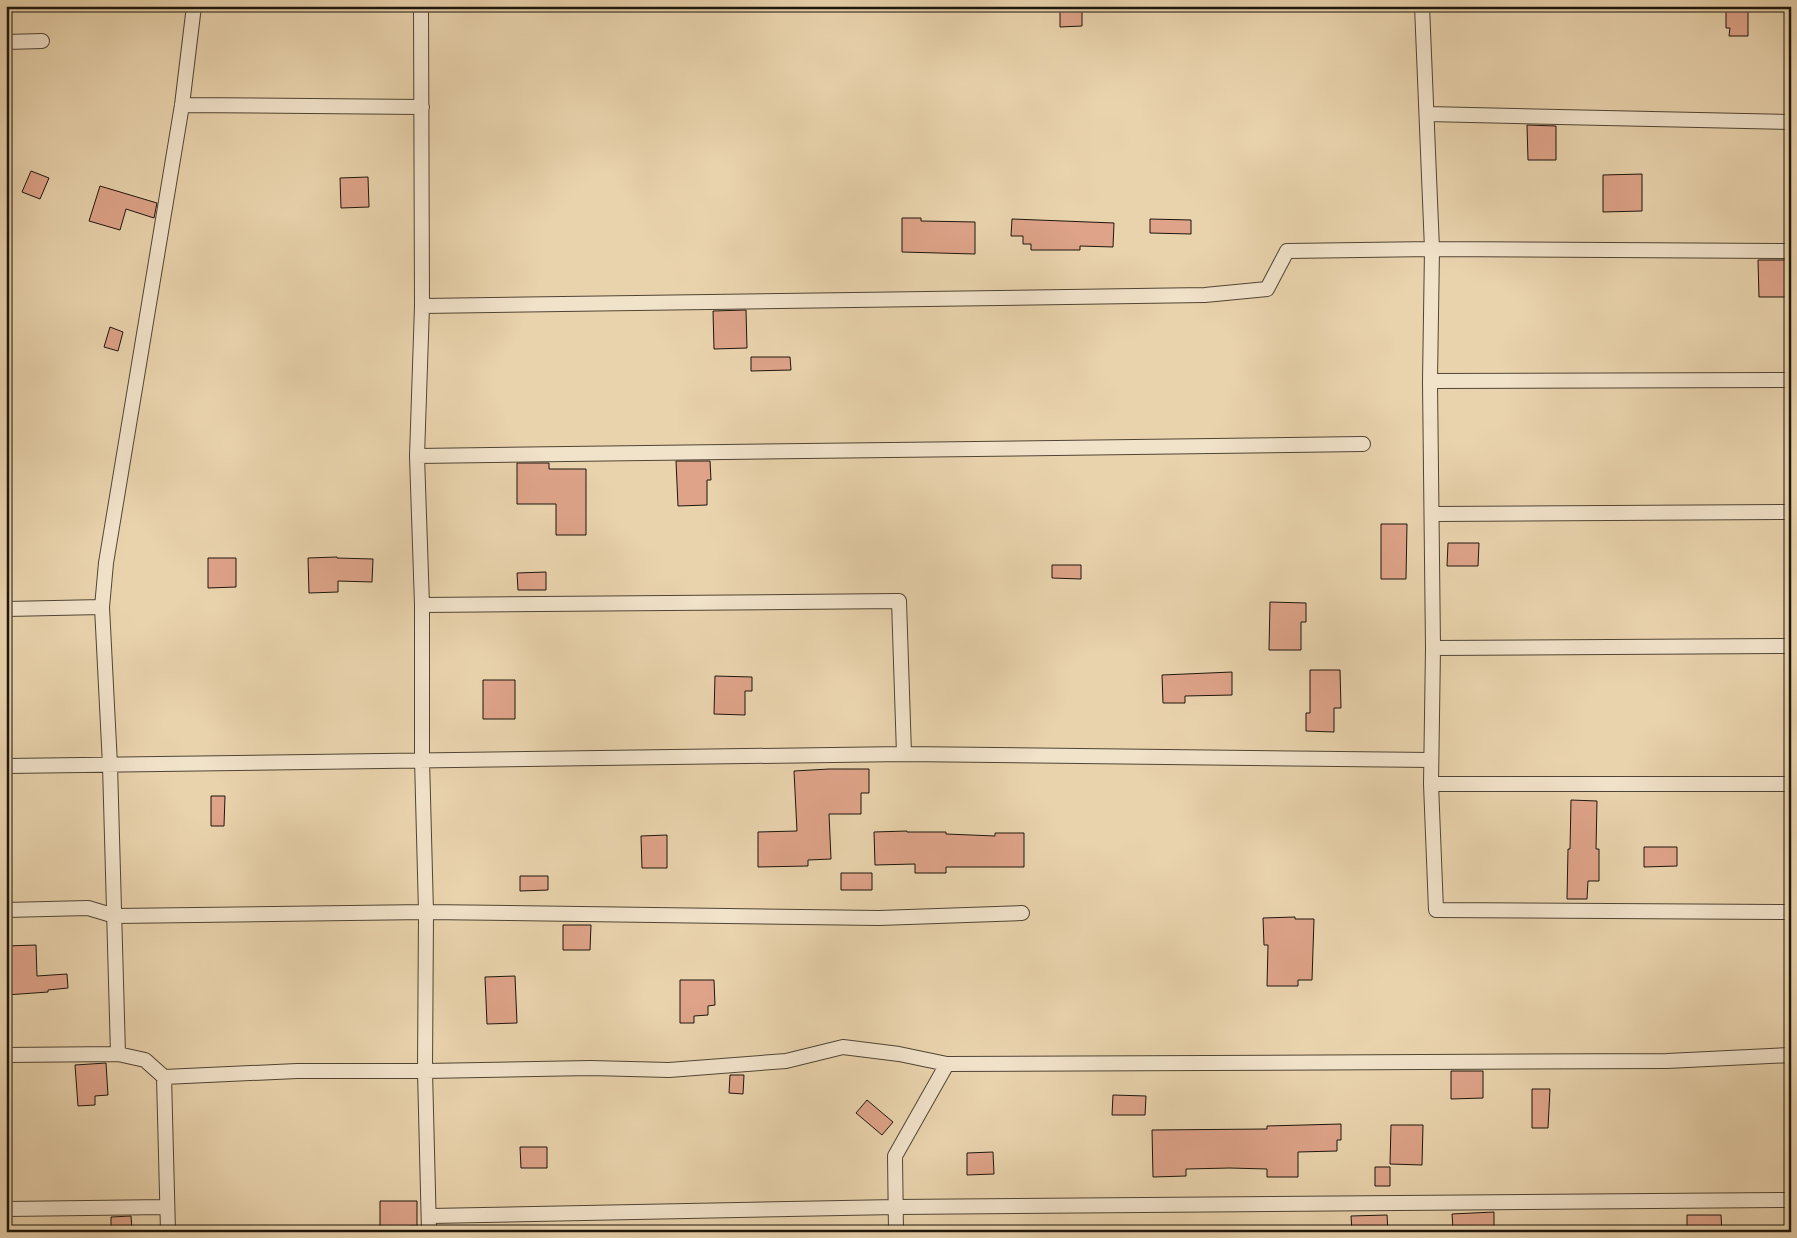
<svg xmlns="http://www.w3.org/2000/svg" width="1797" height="1238" viewBox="0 0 1797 1238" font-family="'Libre Caslon Text',serif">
<rect width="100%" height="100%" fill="#e9d3ad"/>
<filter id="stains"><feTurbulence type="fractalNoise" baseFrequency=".004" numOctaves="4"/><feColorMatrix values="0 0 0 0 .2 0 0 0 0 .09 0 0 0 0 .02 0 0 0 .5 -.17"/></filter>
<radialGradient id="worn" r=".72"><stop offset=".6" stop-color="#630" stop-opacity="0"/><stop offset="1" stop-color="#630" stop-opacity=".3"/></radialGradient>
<path fill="#dea389" stroke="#1d160c" d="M1060,6H1082V26L1060,27Z
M1726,6H1748V36H1729L1730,28H1726Z
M1527,125L1556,126V160H1528Z
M31,171L49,178L40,199L22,192Z
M1642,174V211L1603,212V175Z
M368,177L369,207L341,208L340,178Z
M100,186L157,203L154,218L126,209L120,230L89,221Z
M902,218H921V221L975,222V254L902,252Z
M1012,219L1114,223L1113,247L1080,246V250H1031V244H1023V236H1011Z
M1150,219L1191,220V234L1150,233Z
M1758,260H1786V297H1759Z
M746,310L747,348L714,349L713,311Z
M110,327L123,332L118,351L104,347Z
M751,357H790L791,370L751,371Z
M676,461H710L711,480H707V505L678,506Z
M517,463H549V469H586V535H556V504H517Z
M1381,524H1407L1406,579H1381Z
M1448,543H1479L1478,566H1447Z
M337,557V558L373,559L372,582L338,581V592L309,593L308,558Z
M208,558H236V587L208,588Z
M1052,565H1081V579L1052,578Z
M546,572V590H518L517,573Z
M1270,602L1306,603V622H1301V650H1269Z
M1310,670H1340L1341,708H1334V732L1306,731V713H1310Z
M1232,672V695L1185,696V703H1163L1162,675Z
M715,676L752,677V691H745V715L714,714Z
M483,680H515V719H483Z
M829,769H869V793H861V814H829L831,859L808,860V866L758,867V832L797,831L794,771Z
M211,796H225L224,826H211Z
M1571,800L1597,801L1596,849H1599V881H1588L1587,899H1567L1568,849H1570Z
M907,831V832H946V834L995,836V833H1024V867H946V873H915V864L875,865L874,832Z
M667,835V868H642L641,836Z
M1644,847H1677V866L1644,867Z
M841,873H872V890H841Z
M520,876H548V890L520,891Z
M1295,917V919H1314L1312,980H1298V986H1267L1268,945H1264L1263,918Z
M563,925H591L590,950H563Z
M36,945L37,976L67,974L68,988L48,990V992L6,995V946Z
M515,976L517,1023L487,1024L485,977Z
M680,980H714L715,1005L708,1006V1015L694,1016V1023H680Z
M106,1063L108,1095L95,1096V1105L78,1106L75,1065Z
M1451,1071H1483V1098L1451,1099Z
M730,1075H744L743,1094L729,1093Z
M1532,1089H1550L1548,1128H1532Z
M1113,1095L1146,1096L1145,1115H1112Z
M867,1100L893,1122L882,1135L856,1113Z
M1341,1124V1140H1337V1151L1298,1152V1177H1267V1169L1230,1168L1186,1169V1176L1153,1177L1152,1130L1267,1129V1126Z
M1391,1125H1423L1422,1165L1390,1164Z
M520,1147H547V1168H521Z
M993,1152L994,1174L967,1175V1153Z
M1375,1167H1390V1186H1375Z
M380,1201H417V1226H409V1232H380Z
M1494,1212V1227L1453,1229L1452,1214Z
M1387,1215L1388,1231L1352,1232L1351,1216Z
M1687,1215H1721L1722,1232H1687Z
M131,1216L132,1230L111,1232V1217Z"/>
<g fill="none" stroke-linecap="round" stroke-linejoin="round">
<defs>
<path id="minor" d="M421,6L422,306L417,456L422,605V759L426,912L425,1071L429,1232
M1422,6L1432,249L1430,381L1433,648L1431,784L1436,910L1791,912
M6,42L42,41
M182,105L422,107
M1427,114L1791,122
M422,306L1205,295L1267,289L1287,251L1432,249L1791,251
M1430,381L1791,380
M417,456L1363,444
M1432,514L1791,512
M422,605L899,601L904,754
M6,609L102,607
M1433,648L1791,646
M6,766L904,754L1431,760
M1431,784H1791
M6,910L88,908L115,916L426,912L879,918L1022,913
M6,1055L118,1054
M164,1077L297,1071H425L591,1068L669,1070L786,1061L843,1047L899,1054L947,1064L1667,1061L1791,1055
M6,1209L167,1207
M430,1216L896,1207L1791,1200
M168,1232L164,1077L145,1060L118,1054L110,765L102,607L106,563L182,105L194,6
M896,1232L895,1156L947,1064"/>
</defs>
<use href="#minor" stroke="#504534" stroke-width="16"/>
<use href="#minor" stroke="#f1e2ca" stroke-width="14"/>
</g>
<rect width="1797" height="1238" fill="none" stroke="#e9d3ad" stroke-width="25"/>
<rect x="8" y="8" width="1782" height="1223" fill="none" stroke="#1d160c" stroke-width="2.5"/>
<rect x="12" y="12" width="1772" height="1213" fill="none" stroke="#1d160c"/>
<rect width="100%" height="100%" filter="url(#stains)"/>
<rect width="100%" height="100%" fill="url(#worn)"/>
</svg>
